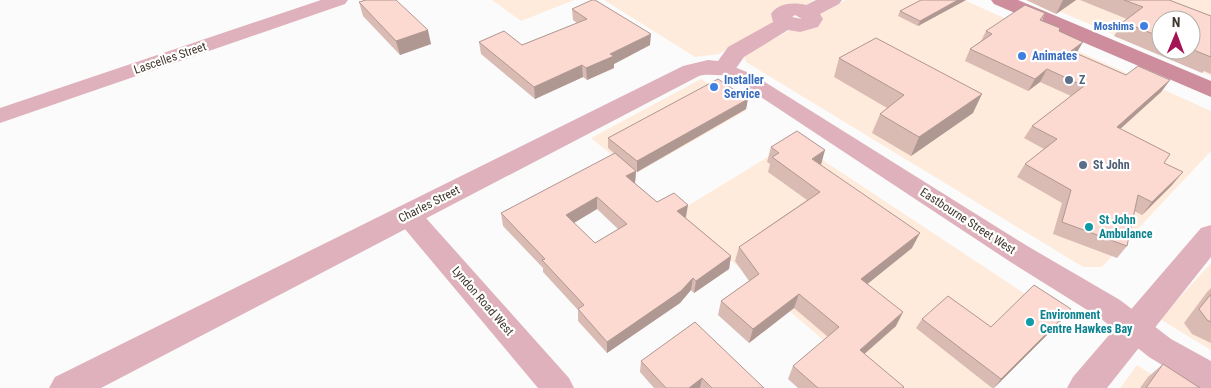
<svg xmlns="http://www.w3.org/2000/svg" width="1211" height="388" viewBox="0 0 1211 388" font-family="'Roboto Condensed',sans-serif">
<rect width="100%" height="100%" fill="#fbfbfb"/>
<path fill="#feebdb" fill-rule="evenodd" d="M492,0H574L521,21Z
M604,0H814L728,48L719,54L695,57Z
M846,0H964L1211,111V151L1102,267H1083L746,62L744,55Z
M1033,0H1211V76ZM1161,20H1191V50H1161Z
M701,79L747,110L635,174L591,138Z
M794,141L1063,319L990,388H879L676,213Z
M1211,263V350L1160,319Z
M1137,365L1173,388H1120Z"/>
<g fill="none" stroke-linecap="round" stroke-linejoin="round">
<path fill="#dfb1bc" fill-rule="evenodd" d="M321,0H348L345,4L0,123V108Z
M724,63L752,74L1029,247L1120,300L1171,339L1211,361V388H1200L1149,357L1100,318L1009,261L738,82L717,73L714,69L717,65Z
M408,205L417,208L569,378L574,388H538L399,222L395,215L399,208Z"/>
<path fill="#dfb1bc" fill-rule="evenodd" d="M816,0H842L839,4L820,14L823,19L818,27L800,32L788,30L744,57L732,74C721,77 710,73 699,76L101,388H49L55,377L683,66L708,60L718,61L728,47L773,22L771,14C778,3 794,2 806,5ZM795,15L802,19L792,17Z
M1211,225V257L1107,388H1067L1073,377L1201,228Z"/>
<path fill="#ce8d9d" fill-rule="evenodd" d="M991,0H1018L1211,81V97L994,4Z"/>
</g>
<path fill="#d9bbb4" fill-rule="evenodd" d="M966,0L918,26L898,16L900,11Z
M1026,0H1076L1056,14Z
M1080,0H1169L1211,16V74L1204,71L1202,73L1114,36L1123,22L1127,19ZM1161,20H1191V50H1161Z
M359,2L431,44L400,55L363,16Z
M572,9L650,45L614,64V68L587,80L583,77L535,99L481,54L479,42L522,45L577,23L573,20Z
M1045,13L1042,21L1059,31L1076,53L1126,75L1170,80L1161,92L1120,129L1164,163L1172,185L1142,215L1134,211L1127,246L1117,258L1053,234L1062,203L1017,177L1025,164L1044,149L1024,138L1032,126L1071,96L1040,82L1028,91L965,61L970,49L981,41L986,31Z
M839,58L973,113L911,156L872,133L880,114L887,108L834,77Z
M748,99L746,109L637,172L636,171L635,183L657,202L686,217H685L731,256L729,269L694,293L691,290L680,303L607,353L578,321V310L543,272V268L503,226L501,213L615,154L608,148V138ZM597,209L618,229L595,243L574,223Z
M771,147L820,165L912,248L867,284L896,326L864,354L903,388H798L788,379L793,366L828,337L794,308L749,343L718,315L721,301L749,281L735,261L739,247L807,200L768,172L770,164L767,162Z
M1211,288V343L1192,334L1184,323L1207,292Z
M1071,309L1063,319L994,388H992L916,328L922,319L991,327Z
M641,361L764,388H654L640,372Z
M1163,364L1200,388H1140L1148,377Z"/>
<path fill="#b09892" d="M958,0H966L918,26L920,21Z
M1063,0H1076L1056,14Z
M428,30L431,44L400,55L396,41Z
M651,34L650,45L614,64V68L587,80L586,68L610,54Z
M1083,42L1076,54L1071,51Z
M582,65L583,77L535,99L534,87Z
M1047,69L1040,82L1028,91L1035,79Z
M1170,80L1161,92L1108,140L1117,127Z
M982,94L973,113L911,156L919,137Z
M748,99L746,109L637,172V161Z
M825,150L821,165L812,159Z
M636,171L635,183L626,188V176Z
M1183,172L1172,185L1142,215L1152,202Z
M597,197V209L567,227L566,215Z
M688,205L686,217L676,223L677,211Z
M920,233L912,248L855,294L861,279Z
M731,256L729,269L694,293L696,281Z
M693,278L691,290L680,303L607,353V342Z
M799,294L794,308L749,343L753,329Z
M1071,309L1063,319L994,388L1001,379Z
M903,312L896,326L853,364L860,350Z
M702,378L700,388H689Z"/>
<path fill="#fcd9d1" stroke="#b09892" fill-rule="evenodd" d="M366,0H396L428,30L396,41L359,2Z
M592,0H595L651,34L610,54L614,56L586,68L582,65L534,87L479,42L504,31L522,45L587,19L572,9Z
M921,0H958L920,21L900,11Z
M1124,0H1169L1211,16V57L1191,49V20H1161V37L1123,22L1143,7Z
M1025,5L1045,13L1040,20L1060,28L1059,31L1083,42L1071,51L1126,75L1138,66L1170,80L1117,127L1170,154L1164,163L1183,172L1152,202L1138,195L1127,246L1062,222L1071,190L1025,164L1057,139L1032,126L1084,86L1047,69L1035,79L970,49L992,34L986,31Z
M876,38L982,94L919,137L880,114L904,95L839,58Z
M718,79L748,99L637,161L608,138Z
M797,131L825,150L812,159L920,233L861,279L903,312L860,350L904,387L903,388H818L793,366L839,327L799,294L753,329L721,301L759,274L739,247L820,192L772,157L779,153L771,147Z
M615,153L636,171L626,176L657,202L674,193L688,205L677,211L731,256L696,281L693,278L681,291L607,342L578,309L584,305L542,260L545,259L501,213ZM597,197L627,224L595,243L566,215Z
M1034,285L1071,309L1001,379L922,319L948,296L991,327Z
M1211,294V322L1207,320L1199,309Z
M695,322L764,388H712L702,378L689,388H666L641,361Z
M1163,364L1200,388H1146Z"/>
<g fill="#3f7fe0" stroke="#fff" stroke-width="2">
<circle cx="1144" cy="26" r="5"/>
<circle cx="1022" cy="56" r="5"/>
<circle cx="714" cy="87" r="5"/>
</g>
<g fill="#5c6f8a" stroke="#fff" stroke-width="2">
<circle cx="1069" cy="80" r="5"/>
<circle cx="1083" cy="165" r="5"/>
</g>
<g fill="#0f9aa8" stroke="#fff" stroke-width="2">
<circle cx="1089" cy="227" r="5"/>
<circle cx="1030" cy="322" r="5"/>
</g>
<g text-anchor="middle" stroke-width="4.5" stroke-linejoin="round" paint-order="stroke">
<g font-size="11" font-weight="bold" fill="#366cbe" stroke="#fff" text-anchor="end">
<text x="1134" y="30">Moshims</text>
</g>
<g font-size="12" font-weight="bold" fill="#366cbe" stroke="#fff" text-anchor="start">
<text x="1032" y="60">Animates</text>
<text x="724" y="84">Installer<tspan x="724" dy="14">Service</tspan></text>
</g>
<g font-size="12" fill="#41372e" stroke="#fff">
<text transform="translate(170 58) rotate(-19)" y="4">Lascelles Street</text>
<text transform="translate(429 204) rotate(-27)" y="4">Charles Street</text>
<text transform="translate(968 221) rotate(33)" y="4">Eastbourne Street West</text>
<text transform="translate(483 301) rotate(49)" y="4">Lyndon Road West</text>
</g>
<g font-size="12" font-weight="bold" fill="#4e5e75" stroke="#fff" text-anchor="start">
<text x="1079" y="84">Z</text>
<text x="1093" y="169">St John</text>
</g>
<g font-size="12" font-weight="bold" fill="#0d838f" stroke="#fff" text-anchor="start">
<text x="1099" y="224">St John<tspan x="1099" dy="14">Ambulance</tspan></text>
<text x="1040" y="319">Environment<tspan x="1040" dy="14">Centre Hawkes Bay</tspan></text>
</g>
</g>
<g transform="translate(1176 35) rotate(1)"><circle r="24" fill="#ffffff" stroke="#b3afab"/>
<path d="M0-4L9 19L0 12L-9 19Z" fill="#a41353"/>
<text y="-8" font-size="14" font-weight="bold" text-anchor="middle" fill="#41372e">N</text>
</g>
</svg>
